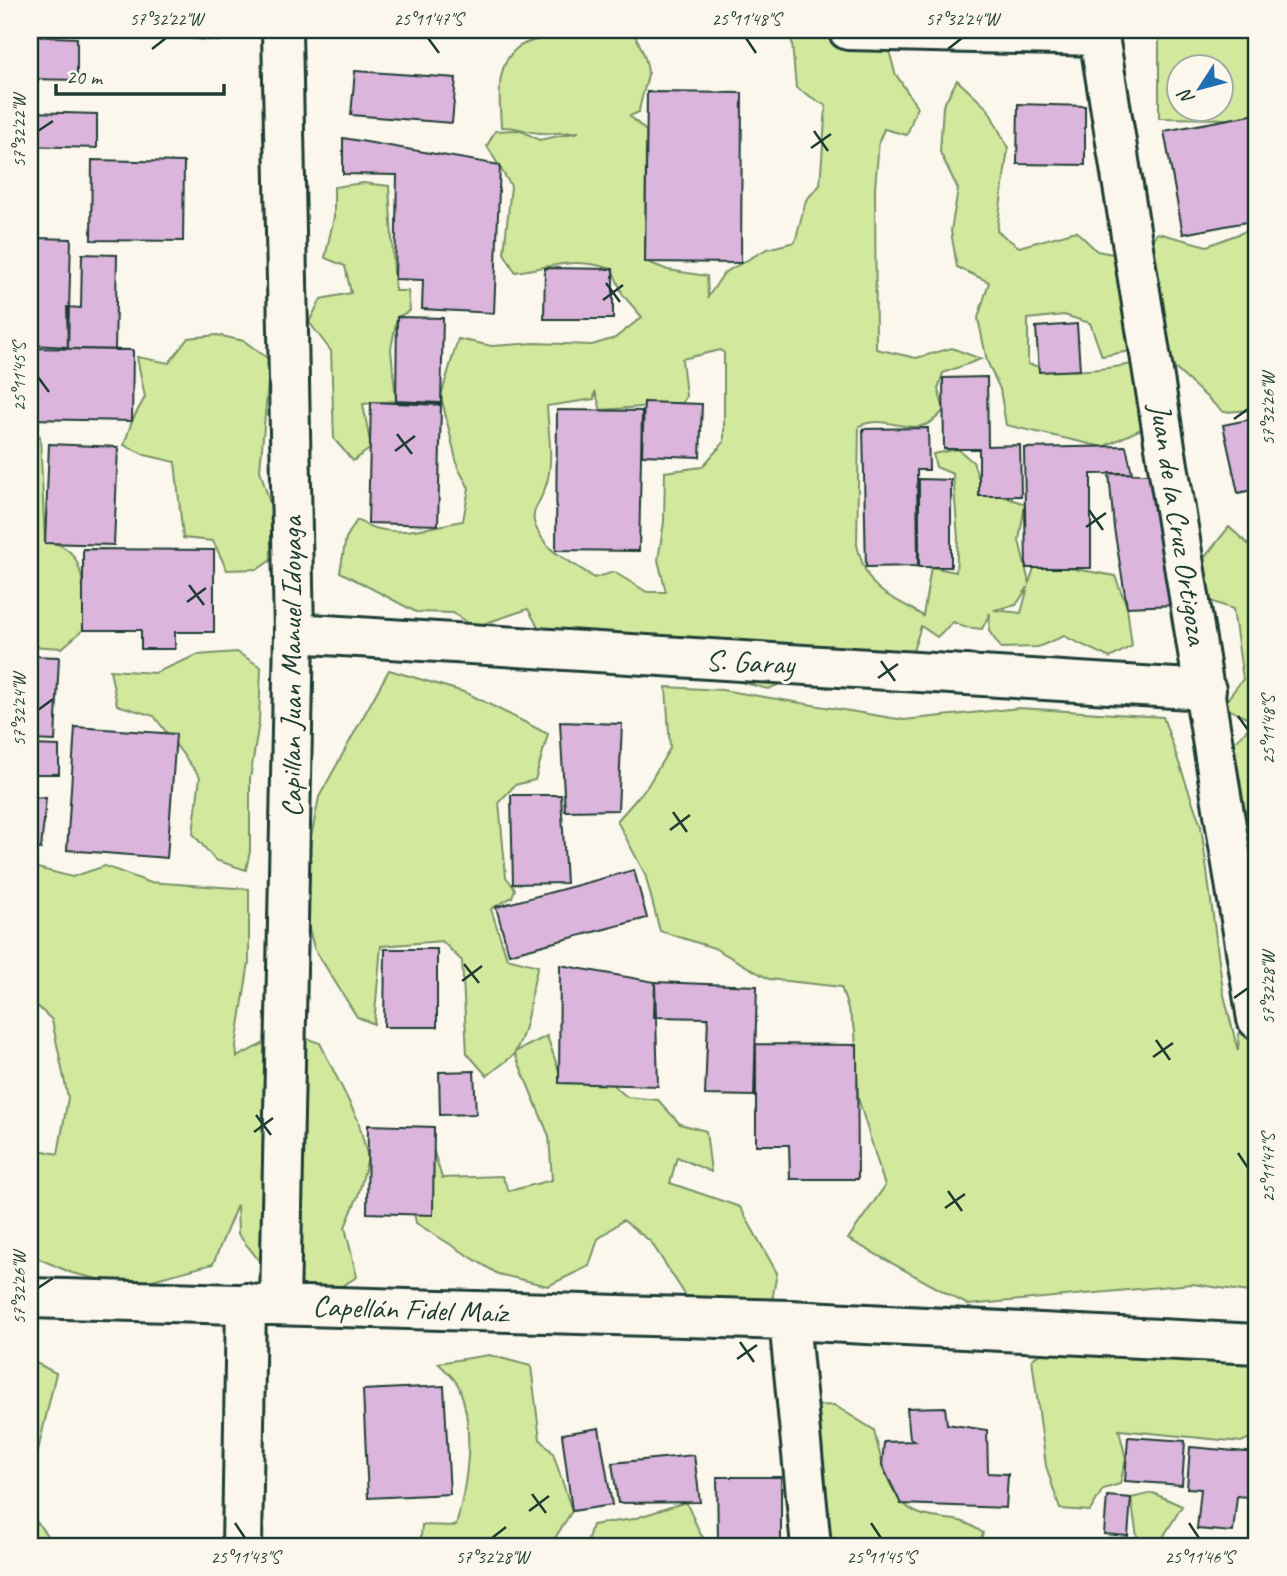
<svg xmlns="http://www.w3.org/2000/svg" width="1287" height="1576" viewBox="0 0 1287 1576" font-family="Caveat,sans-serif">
<rect width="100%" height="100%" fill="#fbf7ec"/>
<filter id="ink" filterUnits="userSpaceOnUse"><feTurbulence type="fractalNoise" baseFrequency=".0143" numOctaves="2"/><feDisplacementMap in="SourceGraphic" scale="14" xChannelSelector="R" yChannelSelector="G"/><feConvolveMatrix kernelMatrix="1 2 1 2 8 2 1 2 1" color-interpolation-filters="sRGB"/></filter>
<g filter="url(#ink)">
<path fill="#d1e89d" stroke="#789268" stroke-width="2" fill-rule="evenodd" d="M570,30H632C639,42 647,59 648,73C648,80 640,100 639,112L630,116L646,131L645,261L668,270L707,276L708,297L724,273L767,249L795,242L806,200L820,185L826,106L796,88L791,32L884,31L895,73L917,107L907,135L884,129L879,141L875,188L876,349L916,358L952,348L981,359L943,373L938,389L944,410C915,446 892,411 859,426L857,545C870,597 884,590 923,616L931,567L956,572L958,539L953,474L936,467L933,454L958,449L973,462L980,482L1002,496L1025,504L1019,540L1029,583L1034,568H1069L1115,576L1127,607L1132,646L1110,658L1064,636L1038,647L1001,648L989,631L990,613L982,629L964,627L953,622L937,637L921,626L911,657L843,673L828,688L795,678L768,689L677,666L643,677L632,661L543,636L528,609L474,627L453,613L416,612L340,572L346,538L357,520C388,541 429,527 463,521L469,488L458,468L441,396L458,339L492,346L535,343L592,345L615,338L642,317L623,295L612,269C573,256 553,267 515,272L504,253L511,186L487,146L495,131L520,130L539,140L579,132C566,132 553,134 540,133C524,132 519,126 501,127C500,101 494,66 517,48C530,38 555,37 570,30ZM720,350L724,353V442L702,467L665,472L664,522L658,560L666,592H647L614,572L594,578C582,568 557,556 549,547C519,511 541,511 548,478C553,456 548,428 547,406L594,399L595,391L601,410L682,404L686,396L682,359ZM1028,587L1021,613L994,610L1016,605Z
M1159,30H1257V114L1229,119L1159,118ZM1178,66H1220V108H1178Z
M957,80L988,109L1008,148L997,231L1019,247L1076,231L1097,251L1124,256L1148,336L1130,351L1102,356L1090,323L1064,315L1028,319V364C1065,374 1095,371 1132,364L1147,393L1141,429L1103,447L1006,425L1000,389L987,361L978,318L989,282L957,267L951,231L958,189L940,152L943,106Z
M363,183L389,186L395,291H408L410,311L397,317L391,349L396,401L363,404L371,448L353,461L334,439L331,351L309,322L321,299L351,293L345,266L325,258L334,217V187Z
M1257,227V410L1223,412L1169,363L1134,254L1158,233L1207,246Z
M217,335L244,341L270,360L260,470L284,551L258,569L227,570L213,541L183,538L175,462L145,455L124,445L132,421L145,397L137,357L169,363L188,338Z
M30,435L40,436L45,542C90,544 83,596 83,630L62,648L30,646Z
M1229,527L1257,552V723L1222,706L1243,679L1233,609L1202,598L1200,563Z
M237,652L261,667L259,722L250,779V851L246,870L215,860L193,834L200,777L154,716L117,705L110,670L155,673L197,655Z
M389,670L467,693L548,734L535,780L515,785L499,802L506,877L515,889L512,897L491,909L507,958L538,966C529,995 530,1025 515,1052L547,1036L559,1071L598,1072L627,1097L658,1100L680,1124L706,1131L711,1172L677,1157L670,1183L740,1207L777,1273L771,1306L690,1302L651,1242L623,1220L598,1239L589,1266L548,1286L498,1274L416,1223L410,1192L434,1152L442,1178L502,1176L509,1191L552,1180L549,1136L515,1054L487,1076L467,1053L462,961L442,941L381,946L374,1024L357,1017L314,948L300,894L319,797Z
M666,687L722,690L904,720L1019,708L1163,717L1201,826L1223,991L1238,1051L1245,940L1217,758L1253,724L1257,726V1103L1249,1097L1257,1131V1293L1192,1284L968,1305L848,1239L885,1186L858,1098L855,1030L841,987L769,979L714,948L660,931L645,874L617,821L647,787L670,748Z
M30,866L72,877L105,866L148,882L249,889V962L236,1046L237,1057L286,1032L320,1043L358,1120L368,1158L358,1196L345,1227L357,1277L321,1298L269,1273L238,1234L237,1205L213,1264L129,1286L72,1273L30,1255V1148L58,1154L68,1098L52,1020L30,999Z
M1065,1339L1255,1354L1257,1435L1241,1442L1119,1430L1126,1459L1120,1484L1103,1489L1090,1511L1060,1509L1046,1466L1032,1359Z
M489,1355L531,1366L540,1439L553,1453L572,1511L550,1546H420L422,1525L456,1526C467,1484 476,1430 459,1387C456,1379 445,1370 438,1363Z
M30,1360L56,1373L30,1485Z
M834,1405L874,1430C881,1460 889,1505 923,1515C952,1523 954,1513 983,1533L979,1546H833L804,1474L809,1406Z
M1153,1493L1182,1506L1162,1539L1171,1546H1135L1138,1543L1131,1498Z
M686,1502L701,1535L711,1546H586L592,1525L633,1519Z
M30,1513L55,1546H30Z"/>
<path fill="#dcb5dd" stroke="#1f3d34" stroke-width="2" d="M102,30H220L219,41Z
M30,36L77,38V80L30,79Z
M355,71L456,78L452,123L351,115Z
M647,92L742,93L741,263L645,262Z
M1018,104L1085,106V165L1017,164Z
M30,112L97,114V148L30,146Z
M1257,114V220L1183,234L1164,131Z
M343,138L500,165L494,313L422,309L423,280L395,279L397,175L343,174Z
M92,160L184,162L183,241L91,240Z
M37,238L71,239L68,347L33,345Z
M30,247L32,248L34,292H30Z
M82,254L117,255L115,350L68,349L67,307L81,308Z
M545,268L613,269V319H544Z
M30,297H32L31,344L30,343Z
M397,317L443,318L441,403L396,401Z
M1077,324L1080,370L1039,372L1036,327Z
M30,348L133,350L132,421L30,419Z
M987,377L988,446L1020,445L1021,496H979V449H944L943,378Z
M371,402L441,405L438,525L368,523Z
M644,402L702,404L700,457L642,455Z
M557,410L642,411L639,551L556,550Z
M1257,418V489L1238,493L1223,425Z
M928,428L929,470H917L918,566L866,567L863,429Z
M49,444L118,447L114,545L45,543Z
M1126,446L1132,473L1091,474V568H1026L1024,448Z
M1109,473L1154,474L1175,605L1127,607L1114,528Z
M919,479L951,480V567H919Z
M83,549L214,550V632H175V649H141V630H83Z
M30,656L59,657L55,741L30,740Z
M560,722L622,724L618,810L565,811Z
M75,727L176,734L167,858L67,850Z
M30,745L59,746V774H30Z
M511,795H561L566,883L513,884Z
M30,797L46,798L41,849L30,848Z
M634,870L647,918L509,954L496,907Z
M385,949H437V1027H384Z
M560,965L655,982L658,1086L559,1083Z
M655,982L757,986L754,1096L705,1095L708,1018L654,1017Z
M756,1044L857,1045L858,1179H790L789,1145H756Z
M474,1071L476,1114L440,1115L439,1072Z
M368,1125L434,1127L433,1215L367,1213Z
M444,1386L450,1494L368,1498L363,1390Z
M945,1407L947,1424L987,1430L988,1473L1008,1474L1006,1508L901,1504L882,1465L884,1442L915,1441L910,1438L907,1408Z
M599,1428L612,1505L572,1511L562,1434Z
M1128,1437L1185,1441L1182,1485L1125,1481Z
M1190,1447L1257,1453V1498L1237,1496L1233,1532L1197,1529L1201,1489L1187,1488Z
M694,1455L700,1502L618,1503L612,1463Z
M717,1477H781V1541H718Z
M1107,1496L1131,1498L1128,1536L1104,1534Z"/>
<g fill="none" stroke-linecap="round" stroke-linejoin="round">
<defs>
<path id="street" d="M848,30L1099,36
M1098,30L1257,1019
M294,633L1206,690
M30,1298L789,1320L1257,1344
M280,1305L294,633L282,30
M789,1320L811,1546
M242,1546L246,1303"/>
</defs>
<use href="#street" stroke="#1f3d34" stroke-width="44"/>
<use href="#street" stroke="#fbf7ec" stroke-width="38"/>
</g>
</g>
<path fill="none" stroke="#1f3d34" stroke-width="2.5" d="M428,38L439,53M746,38L756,53M152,49L166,38M948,49L962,38M38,131L53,121M814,131L828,151M811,148L831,134M606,283L620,302M603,300L623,285M38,377L49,392M1234,419L1248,409M397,434L412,454M395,451L415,436M1089,510L1103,530M1086,527L1106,513M189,585L204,605M187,602L206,588M881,661L895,681M878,678L898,664M38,710L53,699M1238,716L1248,730M673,812L687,832M670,830L690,815M464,964L479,983M462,981L482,966M1234,998L1248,988M1156,1040L1170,1060M1153,1057L1173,1043M256,1115L271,1135M254,1132L273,1118M1238,1153L1248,1168M948,1191L962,1211M945,1208L965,1194M38,1288L53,1278M740,1342L754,1362M737,1359L757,1345M532,1494L546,1513M529,1511L549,1496M235,1523L245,1538M871,1523L881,1538M1189,1523L1199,1538M492,1538L506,1527"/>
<g text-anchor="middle" stroke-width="6" stroke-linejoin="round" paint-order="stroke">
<g font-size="30" fill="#1f3d34" stroke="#fbf7ec">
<text transform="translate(1179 524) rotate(81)" y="10">Juan de la Cruz Ortigoza</text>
<text transform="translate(750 662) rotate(3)" y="10">S. Garay</text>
<text transform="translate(291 667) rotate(-90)" y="10">Capillan Juan Manuel Idoyaga</text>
<text transform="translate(410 1309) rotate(2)" y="10">Capellán Fidel Maíz</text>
</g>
</g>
<rect width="1287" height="1576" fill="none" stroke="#fbf7ec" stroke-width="77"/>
<g transform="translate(1200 88) rotate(234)"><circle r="33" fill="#fbf7ec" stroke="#a3ada2" stroke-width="2"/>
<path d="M0-5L12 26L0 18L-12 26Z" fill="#1f6fb2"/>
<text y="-10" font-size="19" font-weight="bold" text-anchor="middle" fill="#1f3d34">N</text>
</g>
<path d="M56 84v10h168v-10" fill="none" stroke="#1f3d34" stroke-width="3.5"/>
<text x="66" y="84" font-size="21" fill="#1f3d34" stroke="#fbf7ec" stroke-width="5" paint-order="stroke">20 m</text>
<rect x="38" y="38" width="1210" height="1500" fill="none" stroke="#1f3d34" stroke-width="2.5"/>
<g font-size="18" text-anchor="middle" fill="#1f3d34">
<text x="166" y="25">57°32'22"W</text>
<text x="428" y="25">25°11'47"S</text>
<text x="746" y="25">25°11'48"S</text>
<text x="962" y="25">57°32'24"W</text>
<text transform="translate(19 131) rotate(-90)" y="6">57°32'22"W</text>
<text transform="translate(19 377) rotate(-90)" y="6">25°11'45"S</text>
<text transform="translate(1268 409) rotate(-90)" y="6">57°32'26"W</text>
<text transform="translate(19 710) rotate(-90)" y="6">57°32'24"W</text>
<text transform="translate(1268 730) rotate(-90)" y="6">25°11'48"S</text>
<text transform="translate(1268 988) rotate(-90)" y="6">57°32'28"W</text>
<text transform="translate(1268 1168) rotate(-90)" y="6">25°11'47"S</text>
<text transform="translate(19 1288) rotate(-90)" y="6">57°32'26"W</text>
<text x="245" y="1563">25°11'43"S</text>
<text x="492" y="1563">57°32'28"W</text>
<text x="881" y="1563">25°11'45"S</text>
<text x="1199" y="1563">25°11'46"S</text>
</g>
</svg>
